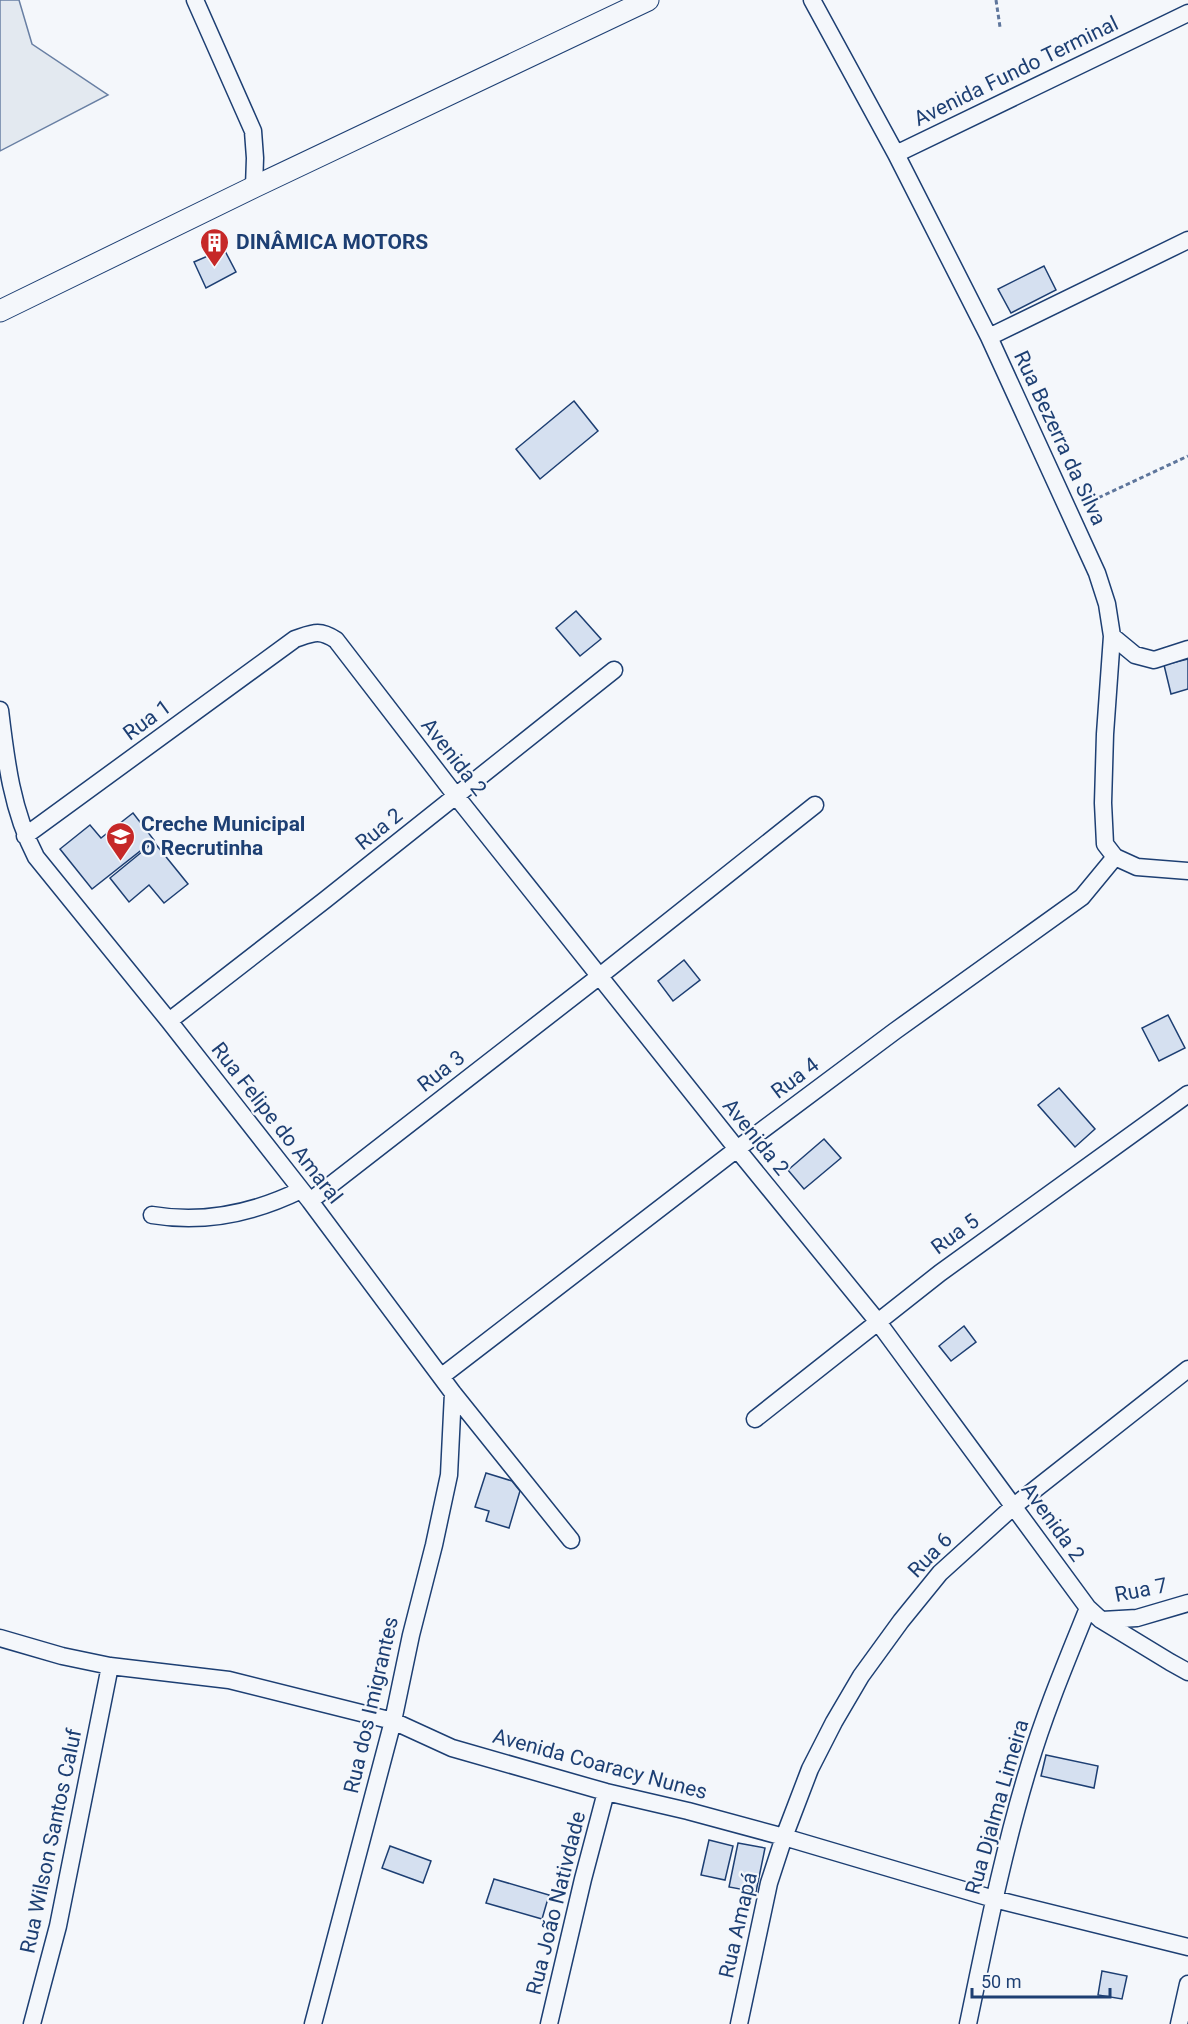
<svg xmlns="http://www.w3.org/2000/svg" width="1188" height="2024" viewBox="0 0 1188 2024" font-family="Roboto,sans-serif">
<rect width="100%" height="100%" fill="#f4f7fb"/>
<path fill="#e3e9f0" stroke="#687fa3" stroke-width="1.5" d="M0,0H19L32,44L108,95L0,151Z"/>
<path fill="#d5e0f0" stroke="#1d3f73" stroke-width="1.5" d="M224,249L236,272L206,288L194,262Z
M1044,266L1056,290L1011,313L998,289Z
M574,401L598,431L540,479L516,449Z
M576,611L601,639L580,656L556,628Z
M1188,659V689L1171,694L1164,665Z
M133,813L154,840L92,889L60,849L90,825L101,838Z
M154,842L188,884L164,903L149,885L129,902L110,878Z
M684,960L700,980L673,1001L658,981Z
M1168,1015L1185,1048L1159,1061L1142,1028Z
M1059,1088L1095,1129L1075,1147L1038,1105Z
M824,1139L841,1158L804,1189L788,1170Z
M964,1326L976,1342L951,1361L939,1346Z
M486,1473L512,1481L520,1491L509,1528L486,1521L489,1511L475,1507Z
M1046,1755L1098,1766L1094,1788L1041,1776Z
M709,1840L733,1846L725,1880L701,1875Z
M738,1843L765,1848L756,1892L729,1887Z
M390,1846L431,1861L423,1883L382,1868Z
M494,1879L549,1895L542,1919L486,1903Z
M1102,1971L1127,1976L1122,1999L1098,1995Z"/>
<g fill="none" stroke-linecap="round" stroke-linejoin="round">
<defs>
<path id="minor" d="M195,0L253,131L255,158L254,187
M812,0L896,154L989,337L1097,573L1107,604L1112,636L1105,734L1103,803L1105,844L1115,857L1137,867L1188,871
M896,154L1188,13
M989,337L1188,240
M1112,636L1135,655L1154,660L1188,649
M0,710C6,761 12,811 36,857L169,1021L310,1201L453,1393L571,1540
M25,836L295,639C313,633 319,629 336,640L456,796L737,1149L878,1322L1088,1608L1101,1620L1170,1662L1188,1672
M169,1021L325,900L614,670
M310,1201L601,975L815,805
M152,1215C205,1224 254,1213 301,1190
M442,1376L737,1149L895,1031L1082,897L1115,857
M755,1419L940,1273L1188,1094
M1102,1620L1137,1618L1188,1603
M0,1638L62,1656L110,1666L229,1680L393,1721L452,1748L606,1792L688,1811L784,1837L994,1899L1188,1947
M32,2024L58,1926L110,1666
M313,2024L393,1721L411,1635L434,1545L449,1475L453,1393
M549,2024L583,1879L606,1792
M739,2024L769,1883L784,1837L810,1769L834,1722L861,1676L901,1621L940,1573L1014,1506L1188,1369
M968,2024C986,1938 1003,1851 1029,1766C1045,1712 1067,1660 1088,1608
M1179,2024L1188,1984"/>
<path id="tertiary" d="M0,311L254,187L648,0"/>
</defs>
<use href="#minor" stroke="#1d3f73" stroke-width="19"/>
<use href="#tertiary" stroke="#1d3f73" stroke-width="23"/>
<path stroke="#5e769c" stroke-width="3" stroke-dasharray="4.5 3" stroke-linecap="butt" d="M996,0L1000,27
M1085,504L1188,456"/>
<use href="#minor" stroke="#f4f7fb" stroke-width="16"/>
<use href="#tertiary" stroke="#f4f7fb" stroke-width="21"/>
</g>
<defs>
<symbol id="building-pin" viewBox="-11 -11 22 30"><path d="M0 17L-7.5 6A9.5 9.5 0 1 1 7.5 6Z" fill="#c62828" stroke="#f4f7fb"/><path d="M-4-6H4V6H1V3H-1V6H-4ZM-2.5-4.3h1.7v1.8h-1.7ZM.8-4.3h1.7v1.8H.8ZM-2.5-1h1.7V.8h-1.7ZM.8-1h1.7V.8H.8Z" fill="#fff"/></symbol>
<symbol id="school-pin" viewBox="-11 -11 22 30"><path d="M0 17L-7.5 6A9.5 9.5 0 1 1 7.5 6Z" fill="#c62828" stroke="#f4f7fb"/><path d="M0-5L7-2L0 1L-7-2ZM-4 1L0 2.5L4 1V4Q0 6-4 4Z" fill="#fff"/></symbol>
</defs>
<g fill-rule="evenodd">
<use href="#building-pin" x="198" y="226" width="33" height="45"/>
<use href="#school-pin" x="104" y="820" width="33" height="45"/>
</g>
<g text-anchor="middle" stroke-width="4.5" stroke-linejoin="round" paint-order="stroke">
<g font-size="21" fill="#1d3f73" stroke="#f4f7fb">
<text transform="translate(1016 71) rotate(-26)" y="7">Avenida Fundo Terminal</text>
<text transform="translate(1060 438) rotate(65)" y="7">Rua Bezerra da Silva</text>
<text transform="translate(147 720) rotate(-36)" y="7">Rua 1</text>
<text transform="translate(454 757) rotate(52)" y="7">Avenida 2</text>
<text transform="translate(379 829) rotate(-39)" y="7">Rua 2</text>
<text transform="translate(441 1071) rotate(-38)" y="7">Rua 3</text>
<text transform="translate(795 1078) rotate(-37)" y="7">Rua 4</text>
<text transform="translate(277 1123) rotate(52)" y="7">Rua Felipe do Amaral</text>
<text transform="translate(756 1137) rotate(51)" y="7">Avenida 2</text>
<text transform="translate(955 1234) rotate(-36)" y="7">Rua 5</text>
<text transform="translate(1053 1522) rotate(54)" y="7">Avenida 2</text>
<text transform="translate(930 1555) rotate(-46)" y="7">Rua 6</text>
<text transform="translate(1141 1590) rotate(-11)" y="7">Rua 7</text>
<text transform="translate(371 1705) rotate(-77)" y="7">Rua dos Imigrantes</text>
<text transform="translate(600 1764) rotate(15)" y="7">Avenida Coaracy Nunes</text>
<text transform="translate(997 1807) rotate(-74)" y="7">Rua Djalma Limeira</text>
<text transform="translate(51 1841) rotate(-78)" y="7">Rua Wilson Santos Caluf</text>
<text transform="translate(556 1903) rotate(-76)" y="7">Rua João Nativdade</text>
<text transform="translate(738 1925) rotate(-77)" y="7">Rua Amapá</text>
</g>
<g font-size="21" font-weight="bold" fill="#1d3f73" stroke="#f4f7fb" text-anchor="start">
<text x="236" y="249">DINÂMICA MOTORS</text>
<text x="141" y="831">Creche Municipal<tspan x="141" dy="24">O Recrutinha</tspan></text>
</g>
</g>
<path d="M972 1988v9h138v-9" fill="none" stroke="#1d3f73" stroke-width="3"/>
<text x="981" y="1988" font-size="18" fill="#1d3f73" stroke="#f4f7fb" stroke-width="4.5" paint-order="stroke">50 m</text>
</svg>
